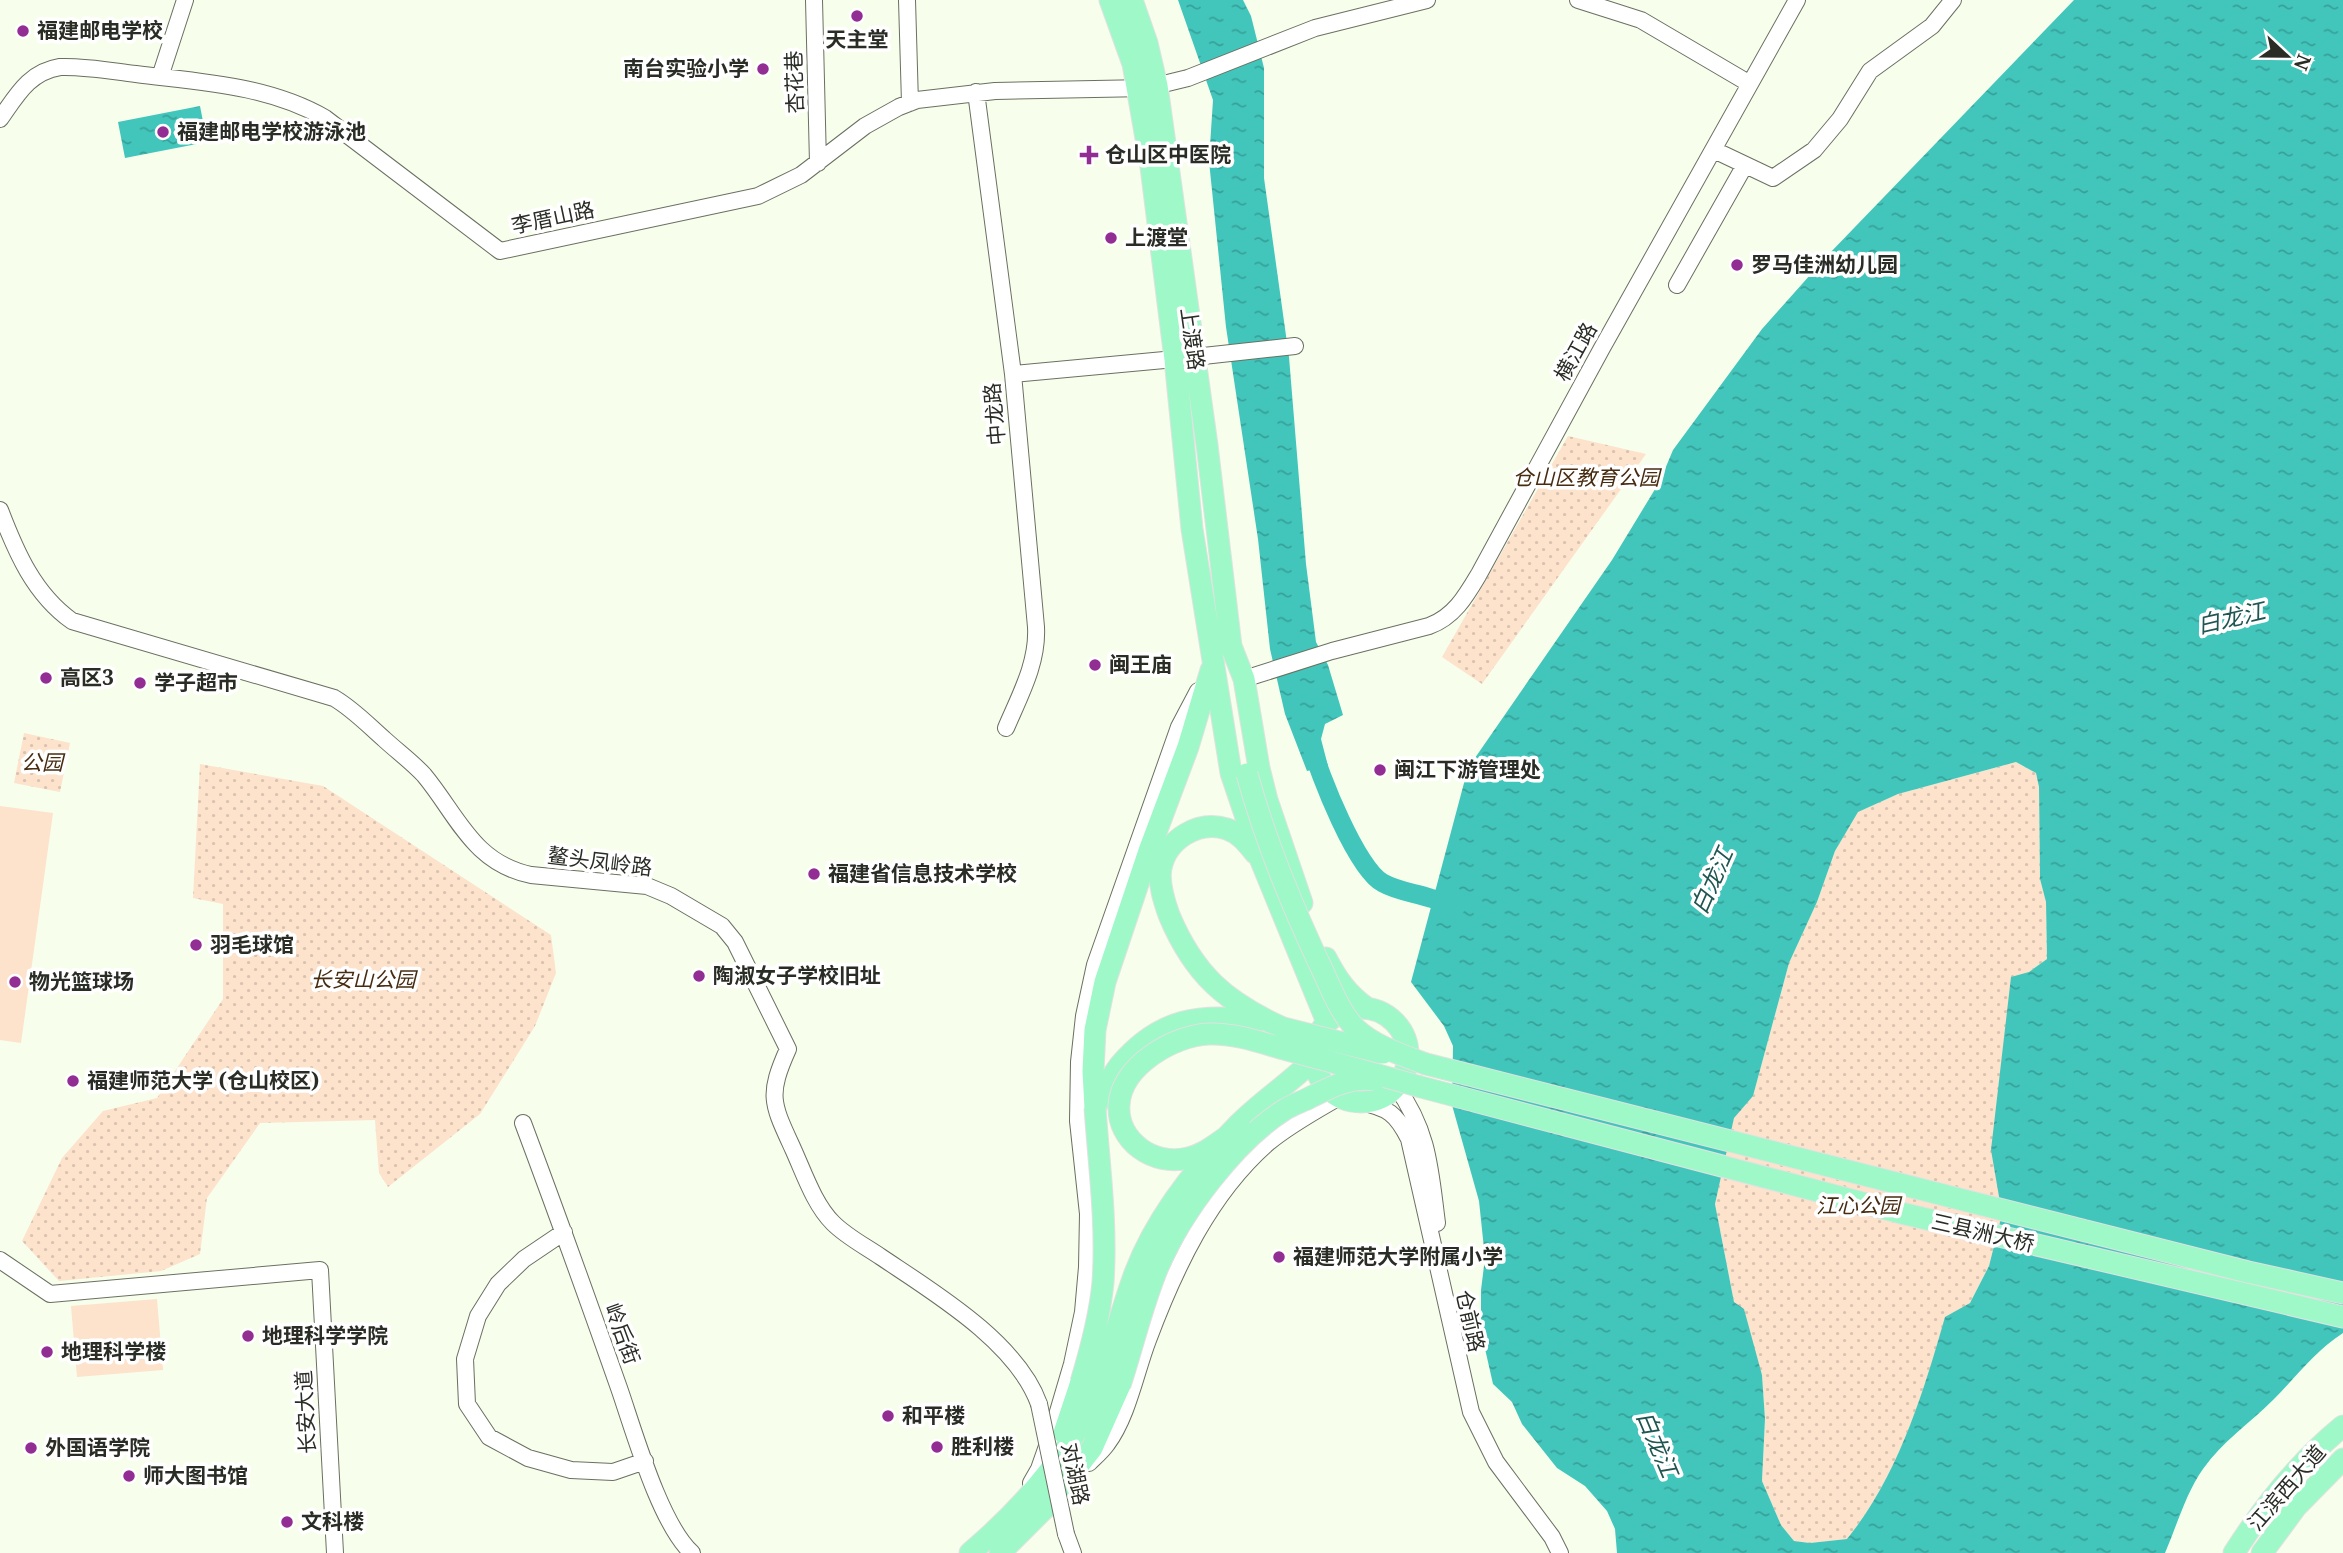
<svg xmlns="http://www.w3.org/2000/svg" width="2343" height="1553" viewBox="0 0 2343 1553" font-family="'Noto Serif','Noto Sans SC',serif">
<defs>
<pattern id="park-dots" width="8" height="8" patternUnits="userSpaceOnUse" patternTransform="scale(1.75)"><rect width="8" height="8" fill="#fde2cc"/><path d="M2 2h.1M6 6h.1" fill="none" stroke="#d9c2af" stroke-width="1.8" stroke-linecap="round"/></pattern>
<pattern id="water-ripples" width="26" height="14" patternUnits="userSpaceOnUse" patternTransform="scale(1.75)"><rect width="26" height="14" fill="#42c6bc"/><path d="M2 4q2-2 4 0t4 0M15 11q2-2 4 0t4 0" fill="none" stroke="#37a199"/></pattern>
</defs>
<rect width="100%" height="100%" fill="#f7feec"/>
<path fill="url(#park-dots)" d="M1568,436L1646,454L1482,684L1442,657Z
M24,733L70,743L60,792L14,783Z
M2016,762L2036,773L2039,787L2040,879L2046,902L2047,959L2029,972L2002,1214L1989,1266L1970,1303L1945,1318C1923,1394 1898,1476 1847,1539L1810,1543L1794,1541L1781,1525L1762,1481L1765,1419L1762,1375L1734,1302L1715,1204L1734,1117L1753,1096L1789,963L1817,902L1835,851L1857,812L1898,794Z
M200,764L323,786L551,935L556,973L535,1026L480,1114L388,1187L379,1173L375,1120L260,1123L207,1198L200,1254L161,1271L59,1281L22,1241L62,1158L103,1111L157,1098L223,999V904L193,898Z"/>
<path fill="#fde2cc" d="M0,806L53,813L21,1043L0,1040Z
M157,1299L163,1370L77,1377L71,1306Z"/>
<path fill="url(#water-ripples)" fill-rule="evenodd" d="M1178,0H1243L1251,16L1264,68V178L1289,357L1306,564L1316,642L1328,665L1343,715L1325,724L1321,739L1328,766L1307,771L1285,714L1270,649L1258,539L1226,327L1209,161L1213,100Z
M2074,0H2343V1333C2315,1351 2296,1377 2273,1400C2250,1423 2222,1442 2203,1469C2186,1493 2177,1525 2165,1553H1617L1615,1529L1607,1511L1585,1486L1557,1468L1522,1424L1512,1402L1493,1384L1481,1331V1290L1485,1258L1479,1201L1452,1105L1453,1046L1444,1026L1411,982L1468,768L1612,560L1660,481L1673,450L1762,329L1827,256ZM2016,762L2036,773L2039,787L2040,879L2046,902L2047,959L2029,972L2011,977L1991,1150L2002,1214L1989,1266L1970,1303L1945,1317C1923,1394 1898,1476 1847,1539L1810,1543L1794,1541L1781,1525L1762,1481L1765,1419L1762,1375L1744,1309L1734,1302L1715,1204L1734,1118L1753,1096L1789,963L1817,902L1835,851L1858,812L1898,794Z
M200,106L207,142L125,158L118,122Z"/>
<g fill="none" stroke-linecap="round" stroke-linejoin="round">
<path stroke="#42c6bc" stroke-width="19" d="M1311,744C1319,774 1357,870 1383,883C1397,891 1415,893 1430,898C1439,900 1447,905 1455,908"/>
<defs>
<path id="minor" d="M814,0L818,163
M907,0L910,103
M1578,0L1641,20L1750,84
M160,77L185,0
M976,92L1013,374L1036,627C1038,663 1020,695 1006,728
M0,119C17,95 29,72 60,67C85,66 111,71 136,74C199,82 268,85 325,118L500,251L758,196L801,175L865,126L899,107L917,100L995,91L1147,88L1188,78L1315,28L1427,0
M1714,150L1773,178L1814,150L1840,119L1870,71L1932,26L1953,0
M1677,285L1745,165
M1194,357L1295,346
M1013,374L1175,359
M0,510C16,552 34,594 72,621L334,698C353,709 368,725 384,739C397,751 412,762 424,775C458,816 473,863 531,875L647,886L671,896L722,926L735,942L788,1049C767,1096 772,1103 793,1149C804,1173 814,1204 833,1223C847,1237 865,1246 881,1257C933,1292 1017,1342 1039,1404
M1244,679L1332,651L1429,626C1454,617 1466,596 1479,574L1602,348L1797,0
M1396,1086C1429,1132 1430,1169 1437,1223
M1360,1102C1388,1108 1396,1113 1409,1139L1471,1412L1496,1462L1552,1537L1560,1553
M523,1123C556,1211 588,1300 619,1388C634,1431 660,1524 692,1553
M564,1232L524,1259L498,1284L478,1316L465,1359L467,1404L489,1437L528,1458L571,1470L613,1472L645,1461
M0,1260L50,1294L320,1270L335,1553
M1089,1463C1095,1457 1102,1451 1107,1444C1128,1416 1136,1371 1148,1340C1175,1268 1210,1193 1269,1142C1291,1124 1317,1110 1341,1096
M1031,1483L1039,1469L1052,1432L1072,1364L1083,1312L1087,1267L1088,1214L1078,1121L1079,1062L1084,1016L1095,965L1179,727L1198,691
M1066,1534L1073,1553"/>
<path id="major" d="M1110,0L1133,64L1151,167L1175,359L1192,529L1231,773L1259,856L1327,1022
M1132,0L1147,43L1157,86L1207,445L1231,646L1244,679L1259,768L1267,800L1302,903
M1255,853C1247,843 1239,833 1227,829C1198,820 1167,839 1161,868C1158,883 1164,901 1169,915C1194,975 1226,1002 1283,1028
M1326,958C1337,979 1347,994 1367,1008
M1314 1055a47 47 0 1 1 94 0a47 47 0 1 1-94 0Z
M1426,1064L2248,1272L2343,1293
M1421,1087L1901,1213L2343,1317
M1095,1108L1093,1071L1095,1030L1105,982L1149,851L1188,747L1211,670
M1095,1108C1103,1094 1110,1078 1120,1065C1160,1018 1200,1013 1258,1021
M1239,1124C1263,1100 1290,1083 1314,1059
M1064,1433L1081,1382
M970,1553C1024,1507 1076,1448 1100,1381
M1000,1553L1046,1507L1092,1448L1120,1385
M2234,1553C2264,1506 2300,1461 2343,1426
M2262,1553L2296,1507L2343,1459"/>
</defs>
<use href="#minor" stroke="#6a7061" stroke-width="18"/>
<use href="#major" stroke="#e1e2e1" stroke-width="23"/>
<use href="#minor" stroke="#fff" stroke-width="16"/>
<use href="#major" stroke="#9ef8c7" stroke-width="21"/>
<defs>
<path id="minor-bridge" d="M1039,1404L1066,1534"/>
<path id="major-bridge" d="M1247,774C1265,840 1290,901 1319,963C1330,985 1338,1010 1355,1028C1374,1046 1402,1055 1426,1064
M1283,1028L1383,1053
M1225,1138C1214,1146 1202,1155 1188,1158C1154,1167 1117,1141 1119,1105C1121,1066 1174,1035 1209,1034C1235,1033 1262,1043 1287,1050C1332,1062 1376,1074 1421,1087
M1100,1381C1113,1345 1122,1308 1135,1273C1156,1218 1198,1165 1239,1124
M1081,1382C1091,1349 1100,1316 1103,1282C1107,1224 1099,1165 1095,1108
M1120,1385C1133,1346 1142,1305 1158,1267C1181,1213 1234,1142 1284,1110C1292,1105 1301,1102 1309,1098C1329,1088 1350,1076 1375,1080"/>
</defs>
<use href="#minor-bridge" stroke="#6a7061" stroke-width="18" stroke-linecap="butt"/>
<use href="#major-bridge" stroke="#e1e2e1" stroke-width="23" stroke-linecap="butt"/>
<use href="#minor-bridge" stroke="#fff" stroke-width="16"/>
<use href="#major-bridge" stroke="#9ef8c7" stroke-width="21"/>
</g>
<g fill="#922d93" stroke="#fff" stroke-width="2.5">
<circle cx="857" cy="16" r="7"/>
<circle cx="23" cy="31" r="7"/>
<circle cx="763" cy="69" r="7"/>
<circle cx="163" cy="132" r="7"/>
<path d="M1085.5 144.5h7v7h7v7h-7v7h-7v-7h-7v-7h7z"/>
<circle cx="1111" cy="238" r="7"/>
<circle cx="1737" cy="265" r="7"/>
<circle cx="1095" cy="665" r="7"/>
<circle cx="46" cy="678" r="7"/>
<circle cx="140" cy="683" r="7"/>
<circle cx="1380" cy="770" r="7"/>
<circle cx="814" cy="874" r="7"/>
<circle cx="196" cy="945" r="7"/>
<circle cx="699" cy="976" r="7"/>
<circle cx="15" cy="982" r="7"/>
<circle cx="73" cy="1081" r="7"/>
<circle cx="1279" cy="1257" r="7"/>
<circle cx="248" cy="1336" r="7"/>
<circle cx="47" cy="1352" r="7"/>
<circle cx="888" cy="1416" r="7"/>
<circle cx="937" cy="1447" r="7"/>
<circle cx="31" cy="1448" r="7"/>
<circle cx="129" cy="1476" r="7"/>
<circle cx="287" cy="1522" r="7"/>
</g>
<g text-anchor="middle" stroke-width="7" stroke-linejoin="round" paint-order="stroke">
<g font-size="21" font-weight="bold" fill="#2a2d26" stroke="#fff" text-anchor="start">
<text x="37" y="38">福建邮电学校</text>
<text x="857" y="47" text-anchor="middle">天主堂</text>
<text x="749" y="76" text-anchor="end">南台实验小学</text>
<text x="177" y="139">福建邮电学校游泳池</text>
<text x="1105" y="162">仓山区中医院</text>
<text x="1125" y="245">上渡堂</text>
<text x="1751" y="272">罗马佳洲幼儿园</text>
<text x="1109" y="672">闽王庙</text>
<text x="60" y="685">高区3</text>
<text x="154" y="690">学子超市</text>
<text x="1394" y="777">闽江下游管理处</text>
<text x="828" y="881">福建省信息技术学校</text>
<text x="210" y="952">羽毛球馆</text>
<text x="713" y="983">陶淑女子学校旧址</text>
<text x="29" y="989">物光篮球场</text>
<text x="87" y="1088">福建师范大学 (仓山校区)</text>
<text x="1293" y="1264">福建师范大学附属小学</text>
<text x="262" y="1343">地理科学学院</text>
<text x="61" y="1359">地理科学楼</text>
<text x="902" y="1423">和平楼</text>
<text x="951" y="1454">胜利楼</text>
<text x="45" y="1455">外国语学院</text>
<text x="143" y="1483">师大图书馆</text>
<text x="301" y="1529">文科楼</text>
</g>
<g font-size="21" fill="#2a2d26" stroke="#fff">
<text transform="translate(795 82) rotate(-92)" y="7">杏花巷</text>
<text transform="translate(553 218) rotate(-12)" y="7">李厝山路</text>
<text transform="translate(1192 339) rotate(82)" y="7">上渡路</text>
<text transform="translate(1576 352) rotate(-61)" y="7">横江路</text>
<text transform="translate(995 414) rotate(-95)" y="7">中龙路</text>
<text transform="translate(600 862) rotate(7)" y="7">鳌头凤岭路</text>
<text transform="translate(1983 1233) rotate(13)" y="7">三县洲大桥</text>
<text transform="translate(1470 1321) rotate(77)" y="7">仓前路</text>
<text transform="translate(622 1334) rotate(70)" y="7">岭后街</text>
<text transform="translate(306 1412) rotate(-93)" y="7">长安大道</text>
<text transform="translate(1075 1474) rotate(78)" y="7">对湖路</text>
<text transform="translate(2287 1488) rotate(-49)" y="7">江滨西大道</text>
</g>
<g font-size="21" font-style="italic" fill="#482c11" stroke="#fff">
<text x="1586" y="485">仓山区教育公园</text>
<text x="42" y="770">公园</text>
<text x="363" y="987">长安山公园</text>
<text x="1858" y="1213">江心公园</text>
</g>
<g font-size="23" font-style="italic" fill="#205651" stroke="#fff">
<text transform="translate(2231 618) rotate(-13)" y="8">白龙江</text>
<text transform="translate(1712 881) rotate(-66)" y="8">白龙江</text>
<text transform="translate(1657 1444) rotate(67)" y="8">白龙江</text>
</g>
</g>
<g transform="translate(2287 56) rotate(112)" stroke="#ffffff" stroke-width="5" paint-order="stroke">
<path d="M0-5L12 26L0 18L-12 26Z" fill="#2a2d26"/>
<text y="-10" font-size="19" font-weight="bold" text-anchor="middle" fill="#2a2d26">N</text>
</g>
</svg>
